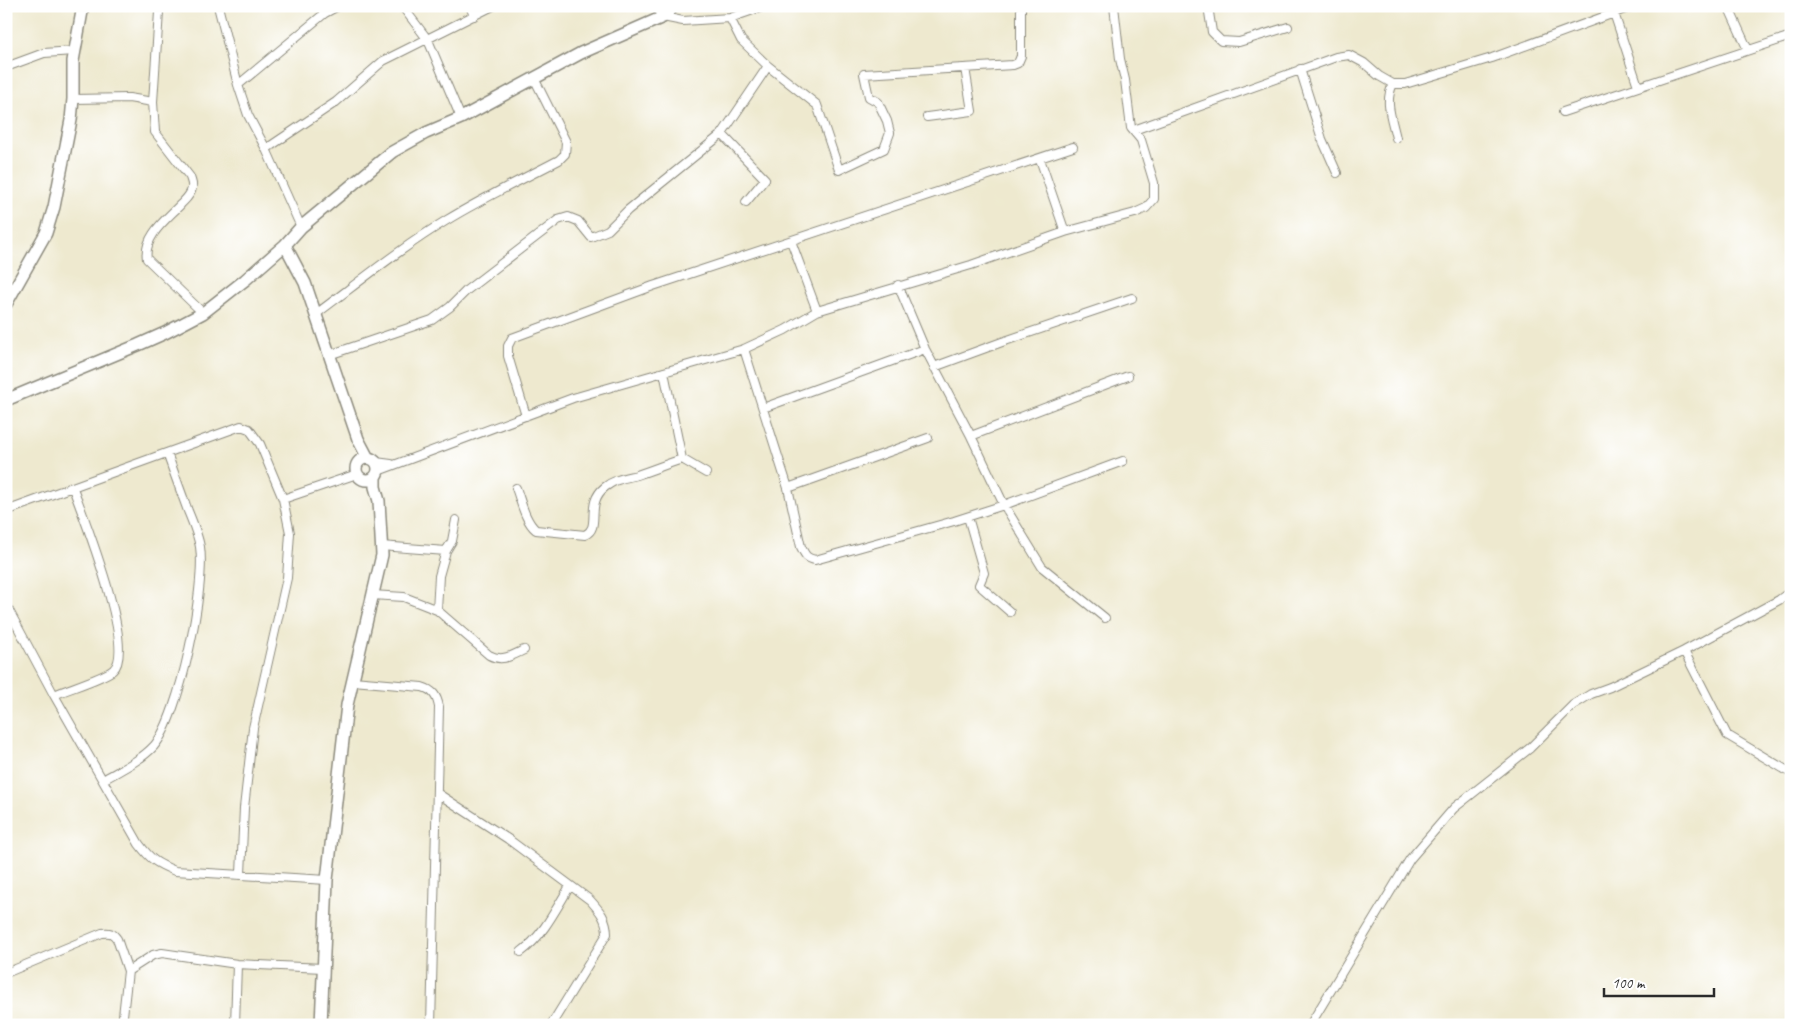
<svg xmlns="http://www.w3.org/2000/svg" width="1797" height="1031" viewBox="0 0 1797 1031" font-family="Caveat,sans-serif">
<rect width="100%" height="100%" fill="#fff"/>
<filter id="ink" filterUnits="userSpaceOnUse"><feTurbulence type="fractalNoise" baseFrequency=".02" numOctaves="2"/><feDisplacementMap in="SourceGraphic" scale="10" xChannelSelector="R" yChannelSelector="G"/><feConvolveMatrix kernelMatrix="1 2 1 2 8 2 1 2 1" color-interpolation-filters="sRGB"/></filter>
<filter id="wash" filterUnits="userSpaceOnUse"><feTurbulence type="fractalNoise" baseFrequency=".0096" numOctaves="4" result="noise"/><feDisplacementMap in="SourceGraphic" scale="20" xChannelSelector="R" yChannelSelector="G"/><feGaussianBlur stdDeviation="1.12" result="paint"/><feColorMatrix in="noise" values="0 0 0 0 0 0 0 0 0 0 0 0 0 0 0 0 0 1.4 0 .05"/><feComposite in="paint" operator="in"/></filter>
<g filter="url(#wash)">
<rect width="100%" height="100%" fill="#eee9cf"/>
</g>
<g filter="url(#ink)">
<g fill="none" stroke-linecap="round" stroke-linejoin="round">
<defs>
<path id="street" d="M218,6L238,85L248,115L266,149L301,227
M402,6L428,40L461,118
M470,6L474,16
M1208,6L1212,32L1221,41L1239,42L1288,27
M1728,6L1748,50
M159,12L153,102L155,132L190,177C191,181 193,184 192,188C191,195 185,200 181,204C167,219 143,236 147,259L203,313
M1614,13L1638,86
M663,17L683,21L730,18L765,6
M663,17L678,6
M730,18L741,40L768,66L817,105L839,170L884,149L890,133L887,121L878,102L869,97L864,74L1013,65L1018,63L1021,56V6
M6,67L44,53L74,51
M1300,69L1322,139L1337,173
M1393,84C1384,102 1392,119 1396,138
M238,85L325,13L338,6
M73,99L129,98L153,102
M1563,112L1791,36
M927,117L972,111L965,68
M1134,130L1336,57L1349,55L1364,63L1379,76L1393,84H1405L1492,58L1633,6
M722,134L765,179L746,202
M266,149L336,102L383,61L493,6
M1040,159L1065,232
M791,241L817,311
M898,285L925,349L971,436L1004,505L1042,567L1105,618
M316,314C359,282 401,248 447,220C483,198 521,180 559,160L565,154L566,142L534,78
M744,349L788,488L801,547C805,555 806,558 815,560L954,521L1004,505L1123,461
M329,355L432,320L450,307L467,290L558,220L568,217L578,221L591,237L608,230L628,210L722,134L768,66
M934,367L1002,342L1132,298
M664,372L682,459L706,473
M763,408L925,349
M526,416L508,356V346L512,338L653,286L1073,147
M971,436L1128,376
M376,462L391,464
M378,471L573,398L744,349L785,330L817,311L971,265L1065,232L1135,213L1146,208L1154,199V183L1141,140L1131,128L1125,80L1120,59L1114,6
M516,488C521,501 525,521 536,530L585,535C602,527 584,504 605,487C615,479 625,478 637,475C652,470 667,464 682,459
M788,488L928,438
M283,499L357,474
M6,511L241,426L249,429L260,444L283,499L290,533L287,578L253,728L244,808L241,874
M968,517L984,573L979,585L1010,612
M381,546L446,551
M372,595L404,597L437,610L489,655C502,662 511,656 524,650
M6,605L54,695L139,844C151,860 156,863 175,871L327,880
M437,610L439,576L446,551L452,541L456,520
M1684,651L1727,735L1791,773
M353,681L422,687C433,690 437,696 439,707L431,1025
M54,695C67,689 104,678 113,670C137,650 83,516 73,488
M103,780C120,770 140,761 154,746C180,716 206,586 200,547C198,535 193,523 188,511C181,492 174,473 167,453
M437,793L508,839L590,900C600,911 607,919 607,934L551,1025
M521,952C543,936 556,909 570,886
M128,971L153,955L162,953L237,964L323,968
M6,973L102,933C110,932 113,933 117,939L128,971L122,1025
M235,1025L237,964
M1310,1025L1410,859L1454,808L1530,748L1573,705L1591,694L1610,687L1684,651L1779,600L1791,591"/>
<path id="secondary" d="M285,245L305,283L358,439L368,458
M6,304L46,233L54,207L71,120L73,99V61L83,6
M6,400L138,345L165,333L203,313L245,280L285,245L301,227L392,152L426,133L461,118L581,53L663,17L658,6
M356 469a11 11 0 1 1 22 0a11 11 0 1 1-22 0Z
M321,1025L327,880L347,705L382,555L379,501L375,487V477"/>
</defs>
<use href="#street" stroke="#8c8a7d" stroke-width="10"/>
<use href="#secondary" stroke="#8c8a7d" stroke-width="14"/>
<use href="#street" stroke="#fff" stroke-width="8"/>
<use href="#secondary" stroke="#fff" stroke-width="11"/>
</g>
</g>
<rect width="1797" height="1031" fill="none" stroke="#fff" stroke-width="25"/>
<path d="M1604 988v8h110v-8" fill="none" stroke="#2b2b2b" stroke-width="2.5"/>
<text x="1612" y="988" font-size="15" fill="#2b2b2b" stroke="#ffffff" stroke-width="4" paint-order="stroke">100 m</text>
</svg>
